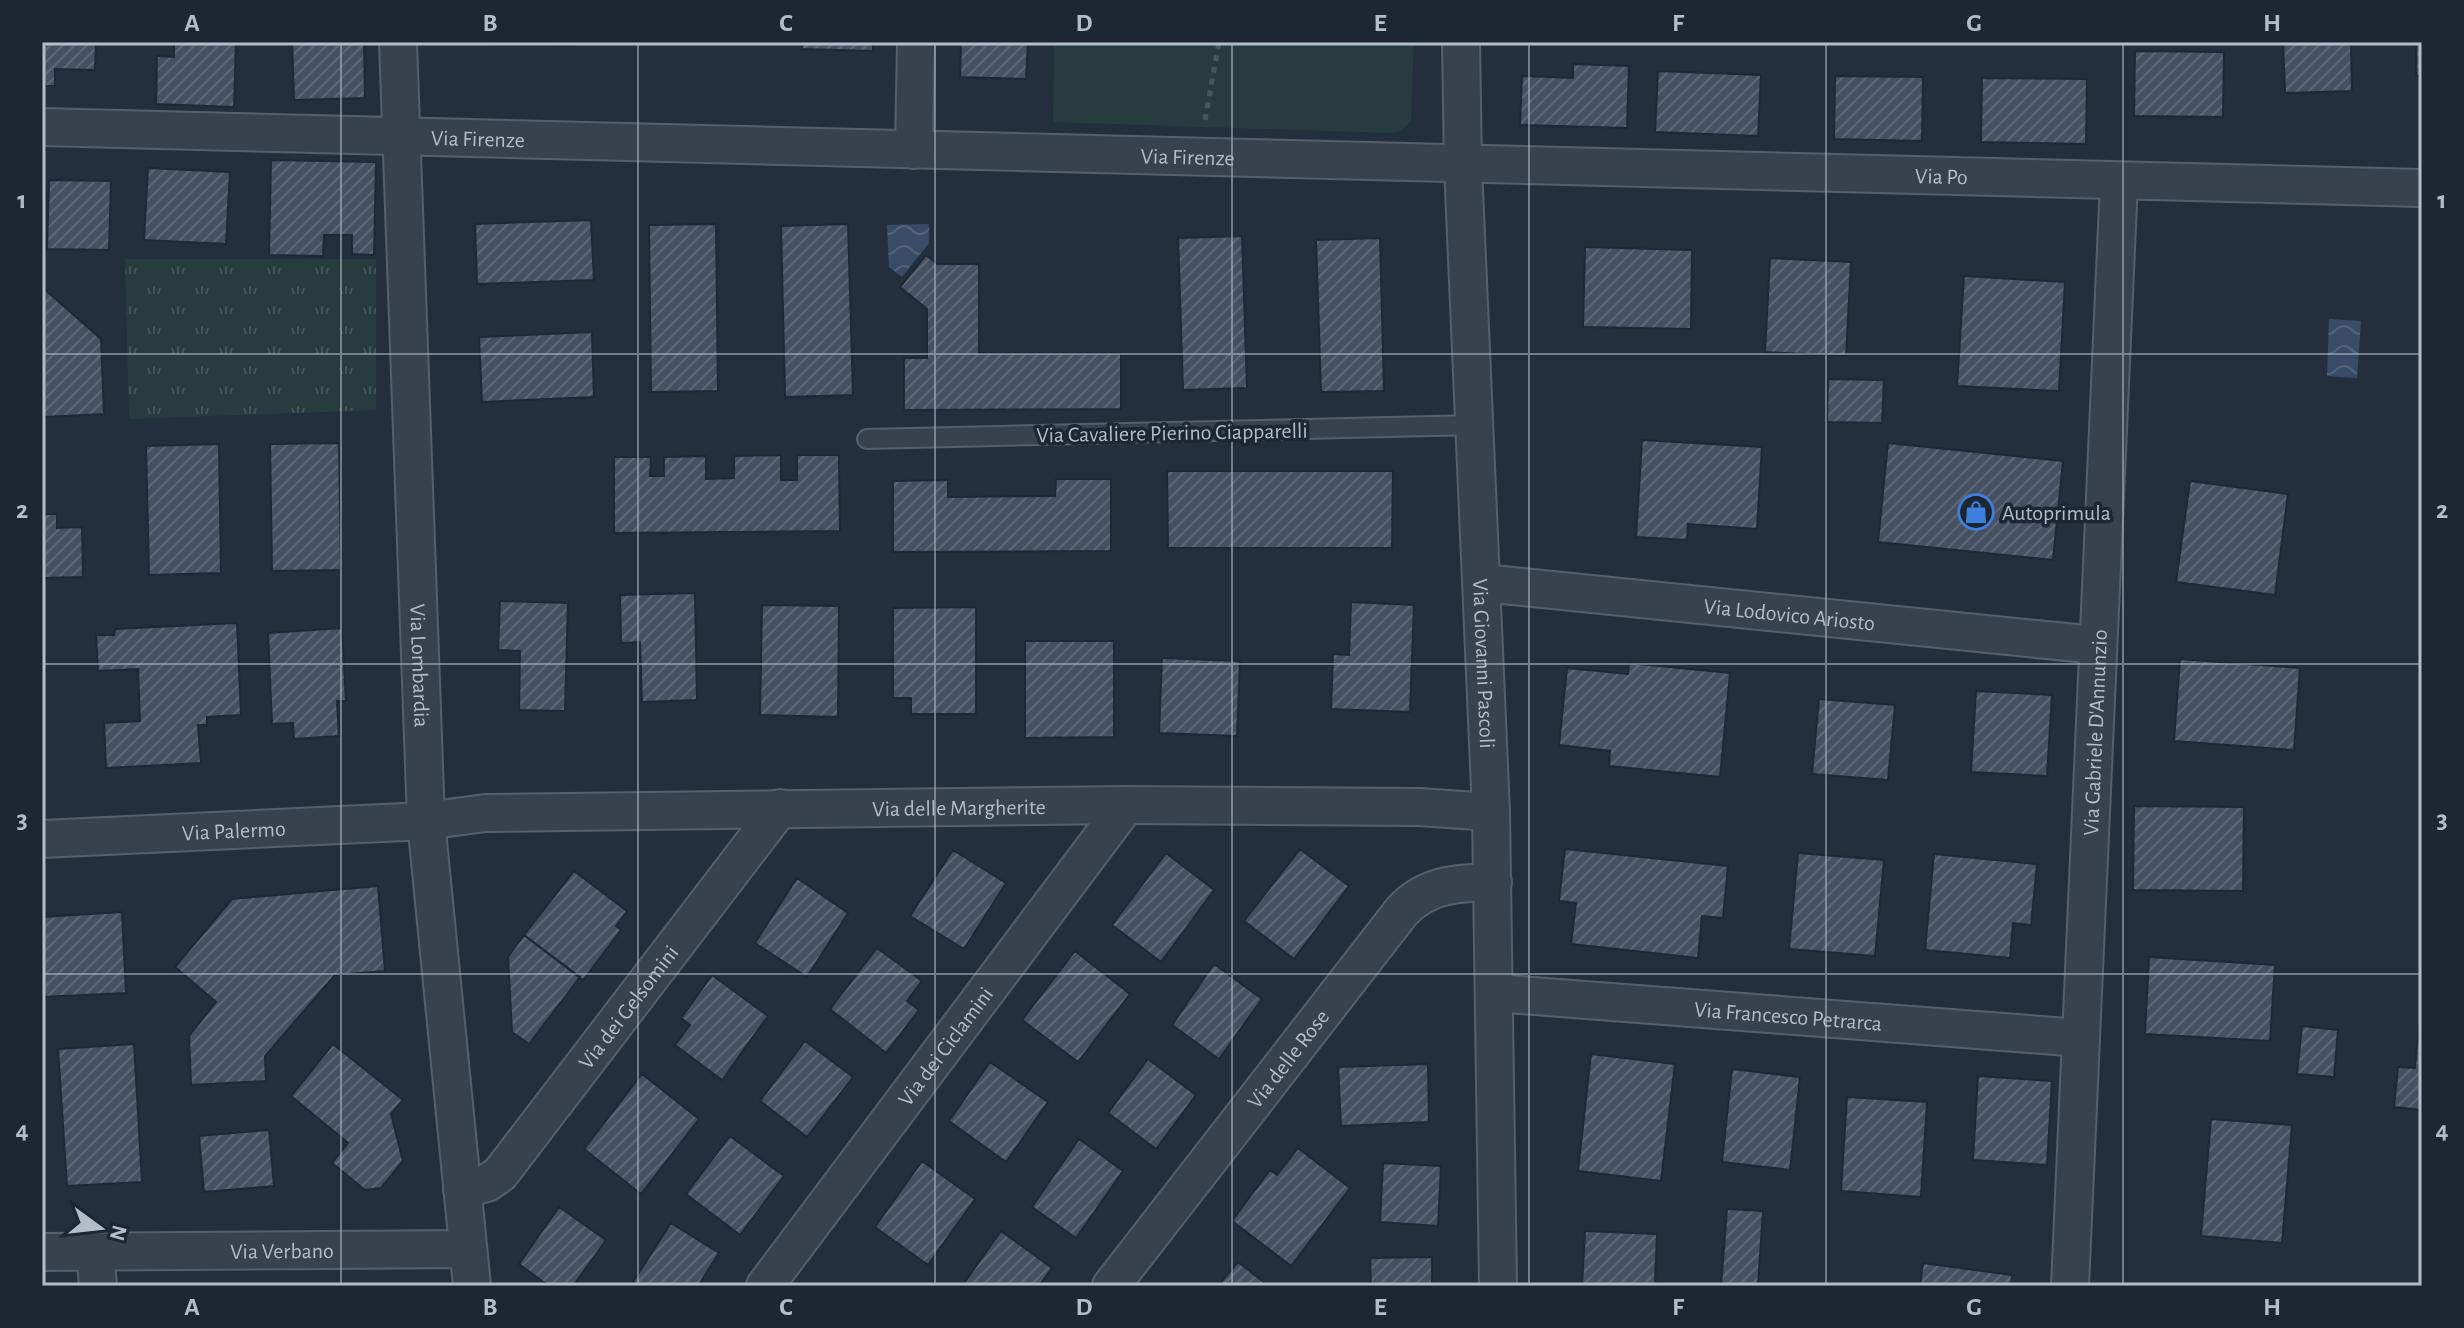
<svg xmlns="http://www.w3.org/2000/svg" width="2464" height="1328" viewBox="0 0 2464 1328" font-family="'Alegreya Sans',sans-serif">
<defs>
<pattern id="grass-tufts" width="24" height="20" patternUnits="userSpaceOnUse" patternTransform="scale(2)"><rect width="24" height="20" fill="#263c3f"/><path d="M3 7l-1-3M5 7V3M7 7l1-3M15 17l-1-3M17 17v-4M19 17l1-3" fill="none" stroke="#435659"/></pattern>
<pattern id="water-waves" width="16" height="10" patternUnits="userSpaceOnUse" patternTransform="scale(2)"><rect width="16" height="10" fill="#394c67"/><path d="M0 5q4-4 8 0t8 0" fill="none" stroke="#53647b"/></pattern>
<pattern id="building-hatch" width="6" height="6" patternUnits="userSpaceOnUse" patternTransform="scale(2)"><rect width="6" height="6" fill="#455162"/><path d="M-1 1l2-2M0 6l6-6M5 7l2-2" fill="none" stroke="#5d6877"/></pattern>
</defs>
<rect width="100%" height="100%" fill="#242f3e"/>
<path fill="url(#grass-tufts)" d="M125,259H376V410L129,419Z"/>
<path fill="#263c3f" d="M1054,42H1414L1411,121L1401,131L1390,133L1053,122Z"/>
<path fill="url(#water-waves)" d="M929,224V243L902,277L889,267L887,225Z
M2329,319L2361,321L2357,378L2327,376Z"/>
<path fill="url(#building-hatch)" stroke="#1f2835" stroke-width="2" d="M42,42H96L95,70L55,69V86H42Z
M174,42H236L234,107L156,104L157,56L174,57Z
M292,42H364L365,98L294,100Z
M492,42H576V46L492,45Z
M802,42H873V51L802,49Z
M961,42H1028L1026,79L960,77Z
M2283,42H2351L2352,91L2285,93Z
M2416,42H2422V76H2416Z
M2135,51L2224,52L2223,117L2134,116Z
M1573,64L1629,66L1627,128L1520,125L1522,76L1573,78Z
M1658,71L1761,75L1758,136L1655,132Z
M1835,76L1923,77L1922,141L1834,139Z
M1982,78L2087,79L2086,144L1981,142Z
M271,160L376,162L374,255L352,254V235H324L323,256L269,255Z
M148,168L230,172L226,244L144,240Z
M49,180L111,181L109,250L47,249Z
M591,220L594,280L477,284L475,224Z
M716,224L718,391L651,392L649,225Z
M848,224L853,395L785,397L781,226Z
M1242,236L1247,388L1183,390L1178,238Z
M1380,238L1384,391L1321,392L1316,240Z
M1585,247L1692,250L1691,329L1583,327Z
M926,255L937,264H979V353H1121V409L904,410V358H927V309L900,287Z
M1770,258L1851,262L1846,356L1765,352Z
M1964,276L2065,282L2059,391L1957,386Z
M42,287L101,339L104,414L44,417Z
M592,332L594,397L482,402L479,337Z
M1828,379L1884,380L1882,423L1827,422Z
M1642,440L1762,447L1757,529L1688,524L1687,540L1636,537Z
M339,443L341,570L272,571L270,444Z
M1888,443L2063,461L2053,560L1878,542Z
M219,444L221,573L149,575L146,446Z
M781,455V480H797V455H839L840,531L614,533V457H651L650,476H664V457L706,456V479L734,478V456Z
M1167,471H1393L1392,548H1168Z
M1056,479H1111V551L893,552V481L948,480V497L1055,496Z
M2190,481L2288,494L2275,595L2176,582Z
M42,514H57V528L82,527L83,577L42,578Z
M695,593L697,700L642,702L640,642L621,643L620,595Z
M500,601L568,603L565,711L519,710L520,651L498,650Z
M1351,602L1414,605L1410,712L1331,709L1333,654L1349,655Z
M762,605L839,606L838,717L760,715Z
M976,607V714H911V698H893V608Z
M237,623L241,715L207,717V725H198L201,763L106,768L104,723L140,721L138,669L98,671L96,635H114L115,629Z
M342,628L346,701H337L339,736L294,739L293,723L272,724L268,633Z
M1025,641H1114V737L1025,738Z
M1162,658L1240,661L1237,736L1159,733Z
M2180,659L2300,668L2294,750L2174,741Z
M1629,663L1730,673L1720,777L1609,766L1610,751L1559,745L1567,668L1628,674Z
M1976,691L2052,695L2047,776L1971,772Z
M1819,699L1895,705L1888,780L1812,774Z
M2134,806L2244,807L2243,891L2133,890Z
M1300,849L1349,886L1294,959L1244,921Z
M1565,849L1728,866L1723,918L1702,916L1698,958L1571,944L1576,903L1559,901Z
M953,850L1006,883L964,949L910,916Z
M1166,853L1214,890L1161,962L1112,925Z
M1798,853L1884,860L1875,956L1789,949Z
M1934,854L2037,864L2031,925L2013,923L2010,958L1925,950Z
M574,871L627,911L616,926L621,930L583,980L524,935Z
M797,878L848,913L807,977L755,943Z
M378,886L385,971L335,975L265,1056L266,1081L191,1085L189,1036L216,1002L175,967L232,899Z
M122,912L126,993L42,997V917Z
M524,935L580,977L529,1044L512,1032L508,957Z
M877,948L922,981L907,1001L919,1010L886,1053L830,1009Z
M1075,951L1130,994L1078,1062L1022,1020Z
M2149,957L2275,965L2270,1041L2145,1034Z
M1214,964L1262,999L1219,1059L1172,1025Z
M712,975L768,1016L722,1080L675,1045L690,1025L681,1018Z
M2419,1022L2422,1110L2394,1107L2398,1067L2415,1068Z
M2302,1026L2338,1030L2334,1077L2297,1074Z
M805,1041L853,1077L807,1137L760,1101Z
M134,1044L142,1182L67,1186L58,1049Z
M333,1044L403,1100L391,1114L403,1161L381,1188L365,1190L332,1163L348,1143L291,1096Z
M1591,1054L1675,1064L1661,1181L1578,1171Z
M1148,1059L1196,1095L1156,1149L1108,1113Z
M990,1062L1048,1102L1006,1162L949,1121Z
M1428,1064L1429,1122L1341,1126L1338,1067Z
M1732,1069L1800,1077L1790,1170L1722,1162Z
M642,1074L699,1119L641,1194L584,1149Z
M1978,1076L2052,1081L2047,1165L1973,1160Z
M1847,1097L1927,1102L1921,1197L1841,1191Z
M2211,1119L2292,1125L2282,1243L2201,1236Z
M269,1130L274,1186L204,1192L199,1136Z
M730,1136L784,1176L740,1235L686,1194Z
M1079,1139L1123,1171L1076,1238L1032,1207Z
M1298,1148L1350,1188L1291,1266L1232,1221L1270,1170L1277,1175Z
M922,1161L975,1199L928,1265L875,1227Z
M1383,1163L1441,1166L1438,1226L1380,1222Z
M559,1207L606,1240L573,1286H549L519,1264Z
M1727,1209L1763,1211L1758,1286H1721Z
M671,1223L719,1253L698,1286H639L633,1282Z
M1001,1231L1052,1268L1039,1286H962Z
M1585,1231L1657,1234L1655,1283L1702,1286H1582Z
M1432,1257V1286H1371L1370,1258Z
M1238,1262L1269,1286H1218Z
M1923,1263L2012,1275L2011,1286H1920Z"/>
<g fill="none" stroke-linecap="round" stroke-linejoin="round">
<defs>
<path id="lane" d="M867,439L1476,425"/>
<g id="street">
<path id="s1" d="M398,42L426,821L472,1286"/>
<path id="s2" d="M1461,42L1463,166L1491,812L1498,1286"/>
<path id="s3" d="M42,127L2422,188"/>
<path d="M914,150L916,42"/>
<path id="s4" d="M1483,583L2096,645"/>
<path id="s5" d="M42,839L426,821L485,813L1126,805L1419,807L1491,812"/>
<path id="s6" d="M1495,993L2081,1038"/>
<path id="s7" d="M462,1189L487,1183L500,1174L780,808"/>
<path id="s8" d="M42,1252L468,1249"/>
<path d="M95,1252L98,1286"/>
<path id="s9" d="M765,1286L1126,805"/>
<path id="s10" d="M1111,1286L1402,911C1427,884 1457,883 1493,882"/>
<path id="s11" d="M2070,1286L2119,181"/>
</g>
</defs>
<use href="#lane" stroke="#565f6c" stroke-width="22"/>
<use href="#street" stroke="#565f6c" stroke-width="40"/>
<path stroke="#44595c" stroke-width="5" stroke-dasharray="6 6" stroke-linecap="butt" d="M1205,120L1219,42"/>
<use href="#lane" stroke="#38414e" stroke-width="18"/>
<use href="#street" stroke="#38414e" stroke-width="36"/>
</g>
<path fill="none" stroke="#b4bcc9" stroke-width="2" stroke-opacity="0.55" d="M341,42V1286M638,42V1286M935,42V1286M1232,42V1286M1529,42V1286M1826,42V1286M2123,42V1286M42,354H2422M42,664H2422M42,974H2422"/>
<defs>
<symbol id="shop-ring" viewBox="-11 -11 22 22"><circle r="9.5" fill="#1d2633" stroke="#3f7fe0" stroke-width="1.5"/><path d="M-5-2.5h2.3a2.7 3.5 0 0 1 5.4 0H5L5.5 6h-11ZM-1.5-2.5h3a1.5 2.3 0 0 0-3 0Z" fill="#3f7fe0"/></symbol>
</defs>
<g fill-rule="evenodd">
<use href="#shop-ring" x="1956" y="492" width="40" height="40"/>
</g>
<g text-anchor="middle" stroke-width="7" stroke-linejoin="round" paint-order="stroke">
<g font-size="22" fill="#b4bcc9" stroke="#1d2633">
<text dy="8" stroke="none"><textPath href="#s3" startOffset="436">Via Firenze</textPath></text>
<text dy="8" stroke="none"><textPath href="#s3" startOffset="1146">Via Firenze</textPath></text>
<text dy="8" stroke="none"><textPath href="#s3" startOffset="1900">Via Po</textPath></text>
<text transform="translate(1172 432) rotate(-1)" y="8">Via Cavaliere Pierino Ciapparelli</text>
<text dy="8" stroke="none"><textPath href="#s4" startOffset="308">Via Lodovico Ariosto</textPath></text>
<text dy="8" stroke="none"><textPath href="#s2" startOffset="622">Via Giovanni Pascoli</textPath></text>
<text dy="8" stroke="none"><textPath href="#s1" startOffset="624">Via Lombardia</textPath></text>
<text dy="8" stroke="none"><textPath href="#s11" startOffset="554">Via Gabriele D'Annunzio</textPath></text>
<text dy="8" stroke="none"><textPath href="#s5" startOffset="918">Via delle Margherite</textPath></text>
<text dy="8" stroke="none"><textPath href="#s5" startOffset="192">Via Palermo</textPath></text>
<text dy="8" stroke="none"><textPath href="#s7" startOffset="252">Via dei Gelsomini</textPath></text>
<text dy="8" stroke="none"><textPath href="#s6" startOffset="294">Via Francesco Petrarca</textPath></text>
<text dy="8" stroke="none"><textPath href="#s9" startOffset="300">Via dei Ciclamini</textPath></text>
<text dy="8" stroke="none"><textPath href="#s10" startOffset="288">Via delle Rose</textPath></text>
<text dy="8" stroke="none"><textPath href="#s8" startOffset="240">Via Verbano</textPath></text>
</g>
<g font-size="22" fill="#b4bcc9" stroke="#1d2633" text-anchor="start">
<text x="2002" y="520">Autoprimula</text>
</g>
</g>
<rect width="2464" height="1328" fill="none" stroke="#1d2633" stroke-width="88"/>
<g transform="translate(100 1228) rotate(105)" stroke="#1d2633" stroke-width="6" paint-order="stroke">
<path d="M0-6L14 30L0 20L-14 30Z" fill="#b4bcc9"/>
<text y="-12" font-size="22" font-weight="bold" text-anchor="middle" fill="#b4bcc9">N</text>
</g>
<rect x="44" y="44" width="2376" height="1240" fill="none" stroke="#b4bcc9" stroke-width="3"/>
<g font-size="26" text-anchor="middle" font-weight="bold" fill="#b4bcc9">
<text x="192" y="31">A</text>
<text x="490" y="31">B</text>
<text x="786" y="31">C</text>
<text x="1084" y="31">D</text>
<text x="1380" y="31">E</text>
<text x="1678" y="31">F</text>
<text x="1974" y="31">G</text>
<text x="2272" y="31">H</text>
<text x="22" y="208">1</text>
<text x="2442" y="208">1</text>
<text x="22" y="518">2</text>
<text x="2442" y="518">2</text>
<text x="22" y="828">3</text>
<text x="2442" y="828">3</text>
<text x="22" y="1138">4</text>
<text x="2442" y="1138">4</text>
<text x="192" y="1315">A</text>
<text x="490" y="1315">B</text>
<text x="786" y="1315">C</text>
<text x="1084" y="1315">D</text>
<text x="1380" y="1315">E</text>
<text x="1678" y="1315">F</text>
<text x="1974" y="1315">G</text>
<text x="2272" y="1315">H</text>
</g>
</svg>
